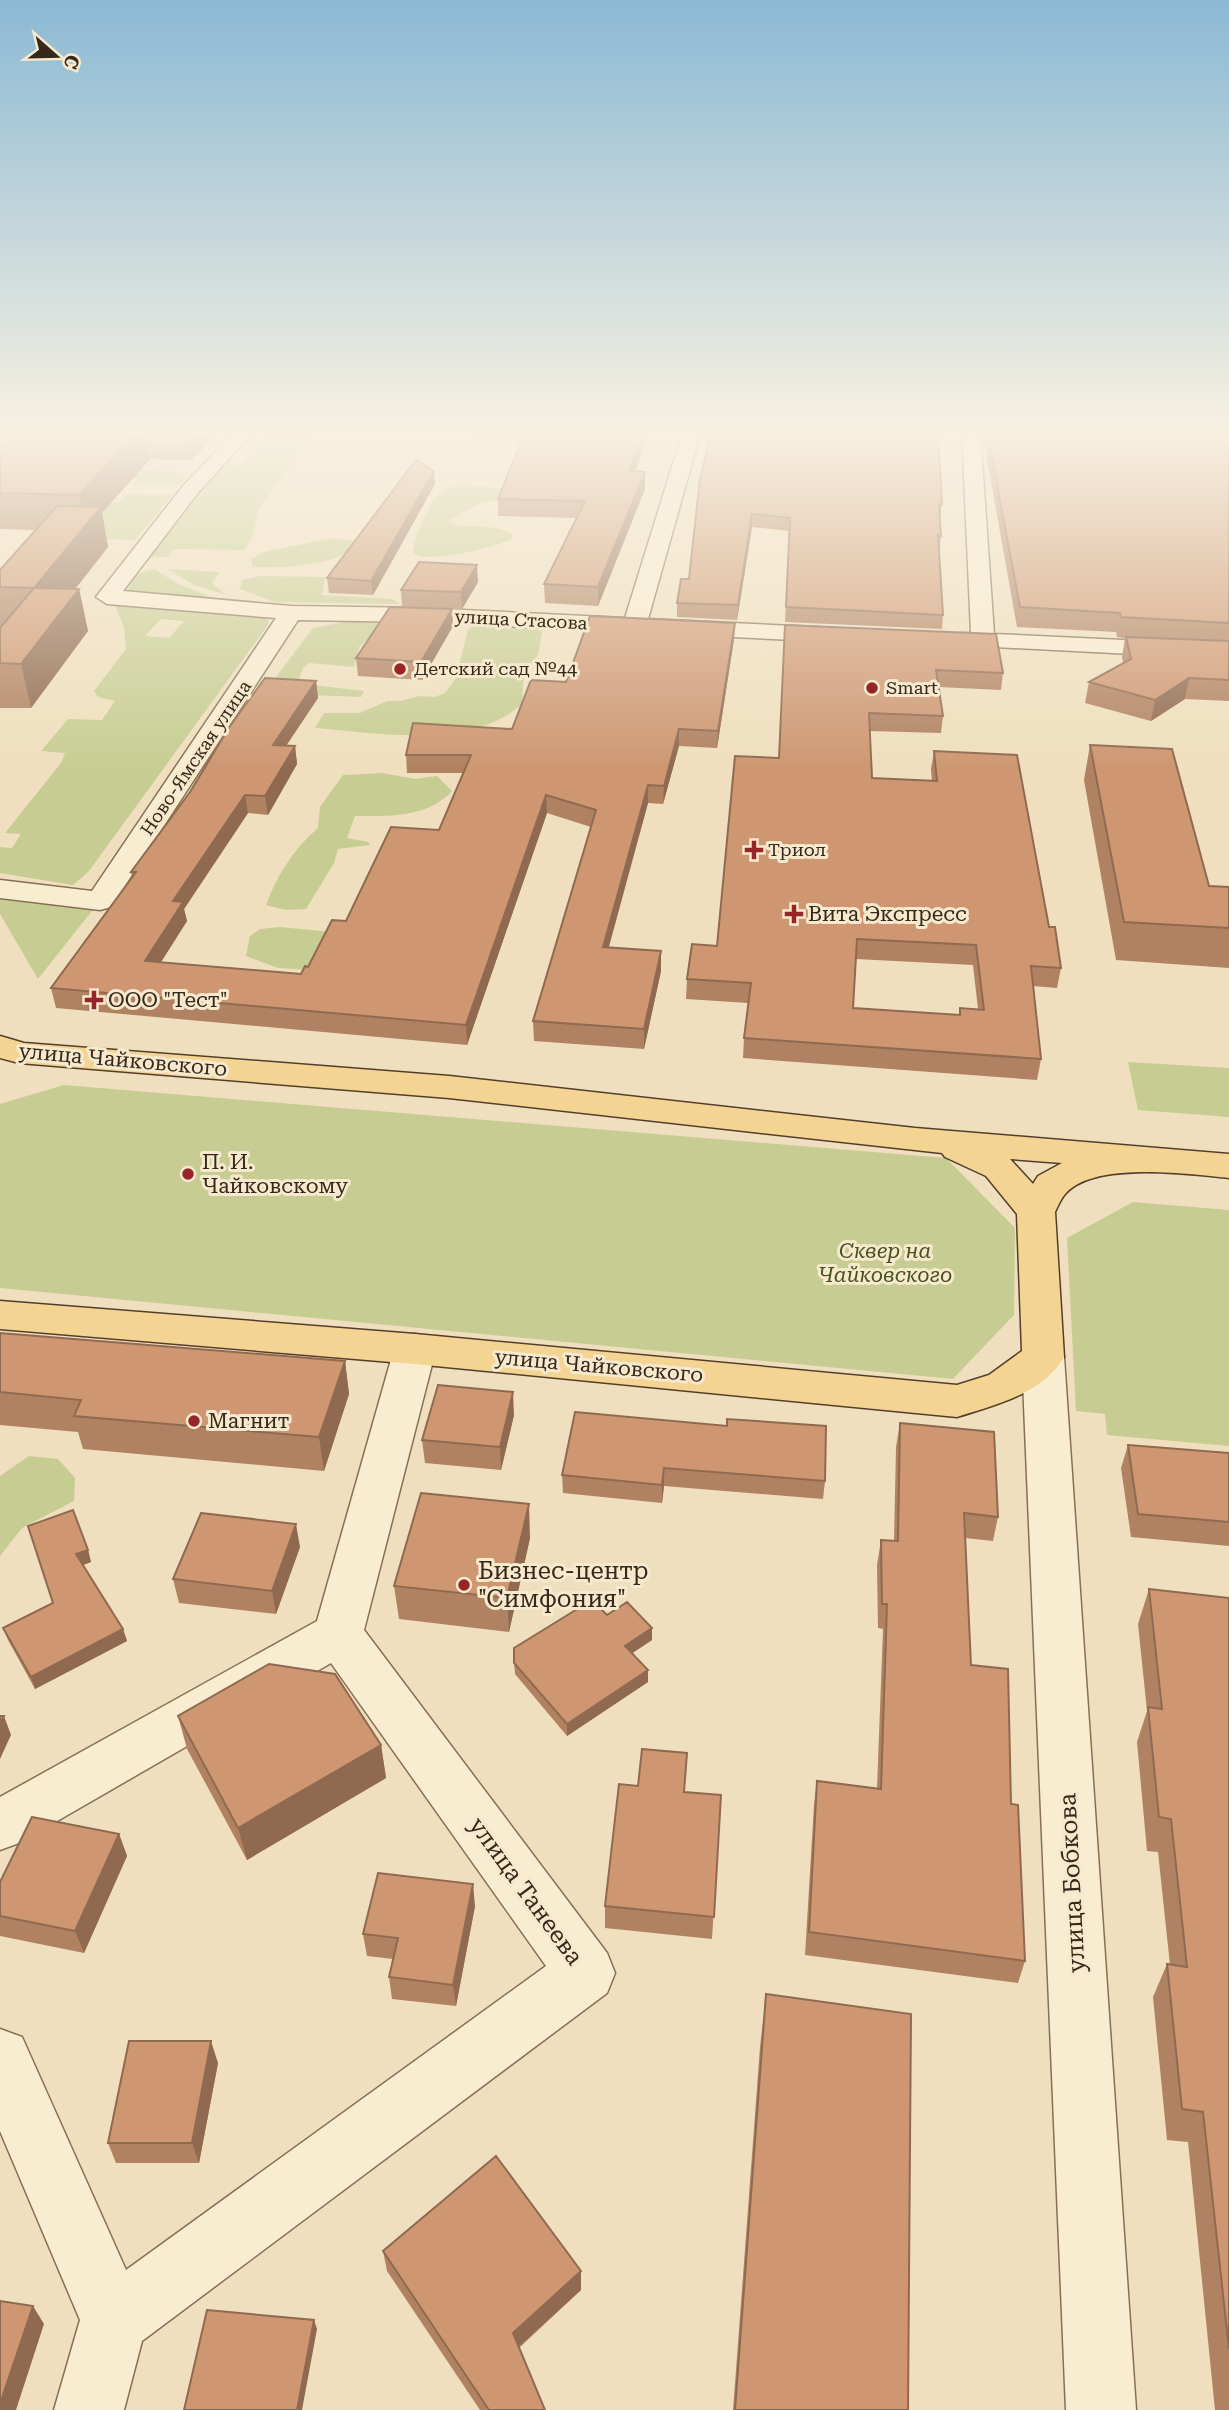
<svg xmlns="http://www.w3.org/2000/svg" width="1229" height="2410" viewBox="0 0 1229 2410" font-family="'Roboto Serif',serif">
<rect width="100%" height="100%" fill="#efdfbe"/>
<path fill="#c7cd92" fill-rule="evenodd" d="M256,431H318L259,508L252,538L244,550L174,549L168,557H149L222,466L241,465L266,435L254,434Z
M483,431H550C532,451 502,444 478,443L473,440Z
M0,462L179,472L186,476L182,485H133L137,478L0,473Z
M462,484L507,489L508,497L476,505L448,521C466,532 487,520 512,534V539C494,547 429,565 413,553C414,537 426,510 437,496C443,488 452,487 462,484Z
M129,494L172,495L135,540L43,537L44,534L0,500L118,503Z
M331,538L356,541C345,567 279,568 253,567L251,559L264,552Z
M155,569L176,583L221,601L127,593C133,577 137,571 155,569Z
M167,569L220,572L212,583L226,595L194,585Z
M260,576L325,577L322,595L392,599L400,604L274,602L240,589L242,580Z
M118,601L269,616L268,625L89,871L73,885L0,873V847L12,848L21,834L5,833L61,763L65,753L41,751L68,719L102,720L115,701L98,697L94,691L126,649L124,627L115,605ZM161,619L184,621L169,638L145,636Z
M348,621L388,622L359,647L354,667L309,663L303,668L299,679L303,684L364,691L361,697L264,693L313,628Z
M479,622L528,624L542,632L538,655L524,671L522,704C471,750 379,733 315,728L324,713H360L387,701H401L419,696L435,697L445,693L456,678L468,630Z
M383,773L415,779L437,776L452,791C428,818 388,816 355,816L347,838L368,842L370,845L338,849L334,863L306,909L286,910L266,905C278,874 293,850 318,828L320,807L343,775Z
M0,892L95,907L38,979L0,914Z
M280,927L342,933L341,972L278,968L246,956L250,936L260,929Z
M1128,1062L1229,1068V1117L1138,1110Z
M64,1085L946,1158L1015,1228L1014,1315L953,1379L0,1288V1104Z
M1133,1202L1229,1210V1446L1107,1435L1105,1414L1076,1411L1067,1238Z
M29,1456L58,1459L75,1478L74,1501L22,1528L0,1556V1476Z"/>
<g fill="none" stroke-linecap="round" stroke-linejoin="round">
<defs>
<path id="minor" d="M235,431H254L197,494L123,591L291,606L423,608L625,618L683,431H701L648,619L835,628L843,630L847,635L843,640L835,642L423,622L298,620L111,907L100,910L0,898V880L92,891L276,618L107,604L96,597L183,486Z
M962,431H980L994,634L1229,645V659L936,644L932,639L936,634L971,633Z
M415,1334L430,1338L436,1349L364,1630L607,1953L615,1973L607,1993L142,2341L124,2410H54L80,2320L0,2131V2029L22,2037L126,2270L546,1966L331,1663L19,1843L0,1850V1797L317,1621L394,1349L400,1338Z
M1043,1342L1058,1346L1064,1357L1136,2410H1066L1022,1357L1028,1346Z"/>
<path id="major" d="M0,1036L24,1043L449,1076L915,1128L1229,1154V1178C1190,1174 1095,1161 1066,1193C1061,1198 1058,1206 1055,1212L1064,1357C1043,1394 995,1405 957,1417L415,1364L0,1329V1301L415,1334L957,1385L989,1375L1022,1351L1017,1214L986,1176L945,1157L942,1153L449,1098L19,1063L0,1058ZM1010,1159L1062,1163L1038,1176L1033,1184Z"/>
</defs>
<use href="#minor" stroke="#876f56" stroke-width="3"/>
<use href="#major" stroke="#543e2b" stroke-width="3"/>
<use href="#minor" fill="#f9edd1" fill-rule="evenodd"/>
<use href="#major" fill="#f4d493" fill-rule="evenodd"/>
</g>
<path fill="#b18262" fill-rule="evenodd" d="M0,431H221L191,460L150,459L102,513L108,547L75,589H79L88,631L31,708H0V570L36,530L0,529Z
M649,431L635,472L645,489L598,606L545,603L544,584L576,518L498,516V499L594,437Z
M982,431H1220L1229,449V701L1185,699L1151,721L1085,703L1089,682L1123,663L1122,657L1125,638L1117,637L1116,632L1017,627Z
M434,471L435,484L373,595L329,593L327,578Z
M700,478L942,504L940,517L941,536L939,549L943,615L942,629L785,622L789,531L752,527L737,620L677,617V603L689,579Z
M478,582L462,609H452L453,626L422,680L358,676L356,658L402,607L401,590Z
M785,625L1003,673L1001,690L939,687L943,716L941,733L869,731L872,778L932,781L931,769L934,751L1049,927L1061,968L1057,988L1033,986L1041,1059L1037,1080L743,1058L744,1038L748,1003L686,999L687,979L717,946L779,758ZM856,959L973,965L978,1009L960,1008L959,1015L853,1008Z
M734,639L717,748L679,746L663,804L648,803L609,947L661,951V971L644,1049L534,1041L533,1021L591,827L547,813L467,1045L56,1008L51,988L132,877L131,872L316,681L318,698L286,746H295L297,764L268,815L248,813L184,909L187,921L161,962L301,974L346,921L439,830L463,773H407L406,755L512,729L566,682Z
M1090,745L1209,886L1229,887V968L1116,960L1084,780Z
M0,1333L345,1361L349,1394L324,1471L83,1449L78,1432L0,1425Z
M514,1415L501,1470L425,1463L422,1440Z
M900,1423L998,1517L993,1541L965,1538L971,1665L1011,1804L1025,1961L1018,1983L805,1955L814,1805L817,1781L877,1788L883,1629L878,1628L877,1565L881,1540L894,1541L896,1447Z
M727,1426L825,1481L823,1499L664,1486L662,1503L563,1493L562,1475Z
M1128,1445L1229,1453V1546L1131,1537L1121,1468Z
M530,1538L509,1632L399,1619L394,1586Z
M300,1547L276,1614L179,1603L173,1579Z
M88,1550L91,1562L83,1565L123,1629L127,1641L35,1689L8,1640L3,1628L53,1603Z
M1149,1589L1229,1598V2410H1215L1188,2142L1167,2140L1153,1997L1167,1964L1170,1965L1158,1852L1147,1851L1137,1742L1147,1711L1138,1624Z
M607,1615L652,1640L632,1653L648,1670V1682L567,1736L515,1674L514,1663Z
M178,1716L381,1745L386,1778L247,1860L187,1749Z
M684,1792L721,1795L712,1939L605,1928V1906Z
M119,1834L127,1856L84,1953L0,1936V1882Z
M475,1906L456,2006L392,1999L389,1977L393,1959L367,1956L363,1934Z
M766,1994L908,2410H733L760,2047Z
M218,2063L199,2163H116L108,2143Z
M383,2251L581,2290L519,2348L545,2410H480L387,2271Z"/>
<path fill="#906a50" d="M138,431H146L150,459L102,513L108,547L43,630L34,588L85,526L79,495Z
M186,431H221L191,460Z
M644,431H649L629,488V471Z
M434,471L435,484L373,595L371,581Z
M645,472V489L598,606V587Z
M752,514V527L737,620L738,605Z
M477,565L478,582L462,609L461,592Z
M79,589L88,631L31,708L21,664Z
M452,609L453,626L422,680L421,662Z
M735,623L734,639L717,748L718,731Z
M1189,678L1185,699L1151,721L1155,700Z
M316,681L318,698L275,762L273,745Z
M679,729V746L663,804L664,786Z
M295,746L297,764L268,815L265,796Z
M648,785V803L603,967V947Z
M245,795L248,813L184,909L187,921L149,981L145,961L173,901Z
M546,795L547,813L467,1045L466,1025Z
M661,951V971L644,1049V1029Z
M345,1361L349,1394L324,1471L319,1437Z
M513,1392L514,1415L501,1470L500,1447Z
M664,1468V1486L662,1503V1485Z
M529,1504L530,1538L509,1632L507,1598Z
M296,1524L300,1547L276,1614L272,1591Z
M88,1550L91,1562L80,1566L76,1554Z
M652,1628V1640L625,1658V1646Z
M123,1629L127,1641L35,1689L31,1677Z
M648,1670V1682L567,1736V1724Z
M4,1716L11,1735L0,1759V1724Z
M381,1745L386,1778L247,1860L238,1828Z
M119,1834L127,1856L84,1953L75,1931Z
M473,1884L475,1906L456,2006L453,1985Z
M211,2041L218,2063L199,2163L192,2143Z
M581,2271V2290L514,2351L513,2333Z
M33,2306L44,2324L16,2410H0V2404Z
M314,2320L317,2329L302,2410H297Z"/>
<path fill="#ce9772" stroke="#906a50" stroke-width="2" fill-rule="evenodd" d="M0,431H138L79,495L0,493Z
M596,431H644L629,471L645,472L598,587L544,584L585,501L498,499L524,434L594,437Z
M712,431H938L942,504H939L941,536L938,535L943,615L786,607L790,518L752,514L738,605L677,603L681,579H689L700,478Z
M987,431H1220L1229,449V623L1121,617L1120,613L1020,607Z
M416,460L434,471L371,581L327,578Z
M57,506L101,507L34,588L79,589L21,664L0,663V628L34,588L0,587V570Z
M419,562L477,565L461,592L401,590Z
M390,607L452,609L421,662L356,658Z
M590,616L735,623L718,731L679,729L664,786L648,785L603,947L661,951L644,1029L533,1021L596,810L546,795L466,1025L51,988L136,872H131L190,792L230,726L265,678L316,681L273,745L295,746L265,796L245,795L173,901L183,902L145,961L301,974L305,966L308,967L332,920L346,921L391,827L439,830L471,755H406L413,723L512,729L531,680L566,682Z
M785,625L996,634L1003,673L936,670L943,716L869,713L872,778L937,781L934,751L1017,755L1049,927H1055L1061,968L1031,966L1041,1059L744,1038L751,983L687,979L692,944L717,946L735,756L779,758ZM857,939L976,945L984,1010L960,1008V1015L853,1008Z
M1126,637L1229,641V680L1189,678L1155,700L1089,682L1131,659Z
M1090,745L1172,749L1209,886L1229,887V928L1124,922Z
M0,1333L345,1361L319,1437L74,1416L81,1400L0,1392Z
M438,1385L513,1392L500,1447L422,1440Z
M575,1412L727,1426V1419L826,1426L825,1481L664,1468L662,1485L562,1475Z
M900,1423L994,1432L998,1517L964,1513L971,1665L1008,1669L1011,1804L1018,1805L1025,1961L809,1932L817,1781L881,1789L887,1604H882L881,1540L898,1541Z
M1128,1445L1229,1453V1522L1138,1514Z
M421,1493L529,1504L507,1598L394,1586Z
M73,1510L88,1550L76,1554L123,1629L31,1677L3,1628L53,1603L28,1526Z
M201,1513L296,1524L272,1591L173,1579Z
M1149,1589L1229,1598V2349L1203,2112L1182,2109L1167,1964L1187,1967L1171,1819L1159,1817L1148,1707L1162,1709Z
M592,1600L607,1615L627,1602L652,1628L625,1646L648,1670L567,1724L514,1663V1648Z
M269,1664L335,1674L381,1745L238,1828L178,1716Z
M0,1716H4L0,1724Z
M642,1749L687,1753L684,1792L721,1795L714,1917L605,1906L619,1784L638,1786Z
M32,1817L119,1834L75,1931L0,1916V1882Z
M378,1873L473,1884L453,1985L389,1977L398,1938L363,1934Z
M766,1994L911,2014L908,2410H735Z
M129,2041H211L192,2143H108Z
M496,2156L581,2271L513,2333L545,2410H489L383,2251Z
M0,2301L33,2306L0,2404Z
M207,2310L314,2320L297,2410H184Z"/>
<linearGradient id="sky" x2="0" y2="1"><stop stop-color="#8bb9d4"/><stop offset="0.56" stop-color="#f8f1e2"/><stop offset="1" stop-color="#f8f1e2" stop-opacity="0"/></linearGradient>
<rect width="1229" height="769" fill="url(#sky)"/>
<g fill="#972528" stroke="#f6e9cd" stroke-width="2.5">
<circle cx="400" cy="669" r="7"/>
<circle cx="872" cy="688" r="7"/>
<path d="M750.5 839.5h7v7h7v7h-7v7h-7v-7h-7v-7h7z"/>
<path d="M790.5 903.5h7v7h7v7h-7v7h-7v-7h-7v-7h7z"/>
<path d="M90.5 989.5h7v7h7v7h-7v7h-7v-7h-7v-7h7z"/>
<circle cx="188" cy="1174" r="7"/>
<circle cx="194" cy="1421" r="7"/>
<circle cx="464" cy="1585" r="7"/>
</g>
<g text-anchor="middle" stroke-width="6" stroke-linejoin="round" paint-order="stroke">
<g font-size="18" fill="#36281b" stroke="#f6e9cd">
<text transform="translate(521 620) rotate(3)" y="6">улица Стасова</text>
<text transform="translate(196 758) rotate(-56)" y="6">Ново-Ямская улица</text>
</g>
<g font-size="18" fill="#36281b" stroke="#f6e9cd" text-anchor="start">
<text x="414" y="675">Детский сад №44</text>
<text x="886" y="694">Smart</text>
<text x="768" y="856">Триол</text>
</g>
<g font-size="21" fill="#36281b" stroke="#f6e9cd" text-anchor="start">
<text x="808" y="921">Вита Экспресс</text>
<text x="108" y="1007">ООО "Тест"</text>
<text x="202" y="1169">П. И.<tspan x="202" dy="24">Чайковскому</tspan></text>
<text x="208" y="1428">Магнит</text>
</g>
<g font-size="21" fill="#36281b" stroke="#f6e9cd">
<text transform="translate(123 1060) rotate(5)" y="7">улица Чайковского</text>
<text transform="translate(599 1366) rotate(5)" y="7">улица Чайковского</text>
</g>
<g font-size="21" font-style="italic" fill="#485321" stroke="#f6e9cd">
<text x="885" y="1258">Сквер на<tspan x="885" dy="24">Чайковского</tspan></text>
</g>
<g font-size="24" fill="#36281b" stroke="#f6e9cd" text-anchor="start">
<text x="478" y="1579">Бизнес-центр<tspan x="478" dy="28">"Симфония"</tspan></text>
</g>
<g font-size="24" fill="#36281b" stroke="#f6e9cd">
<text transform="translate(1072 1883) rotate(-93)" y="8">улица Бобкова</text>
<text transform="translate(526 1891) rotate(54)" y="8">улица Танеева</text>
</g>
</g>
<g transform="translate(56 56) rotate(110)" stroke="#f6e9cd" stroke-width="5" paint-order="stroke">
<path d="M0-5L12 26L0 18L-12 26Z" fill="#36281b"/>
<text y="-10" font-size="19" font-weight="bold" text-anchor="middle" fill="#36281b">С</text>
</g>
</svg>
